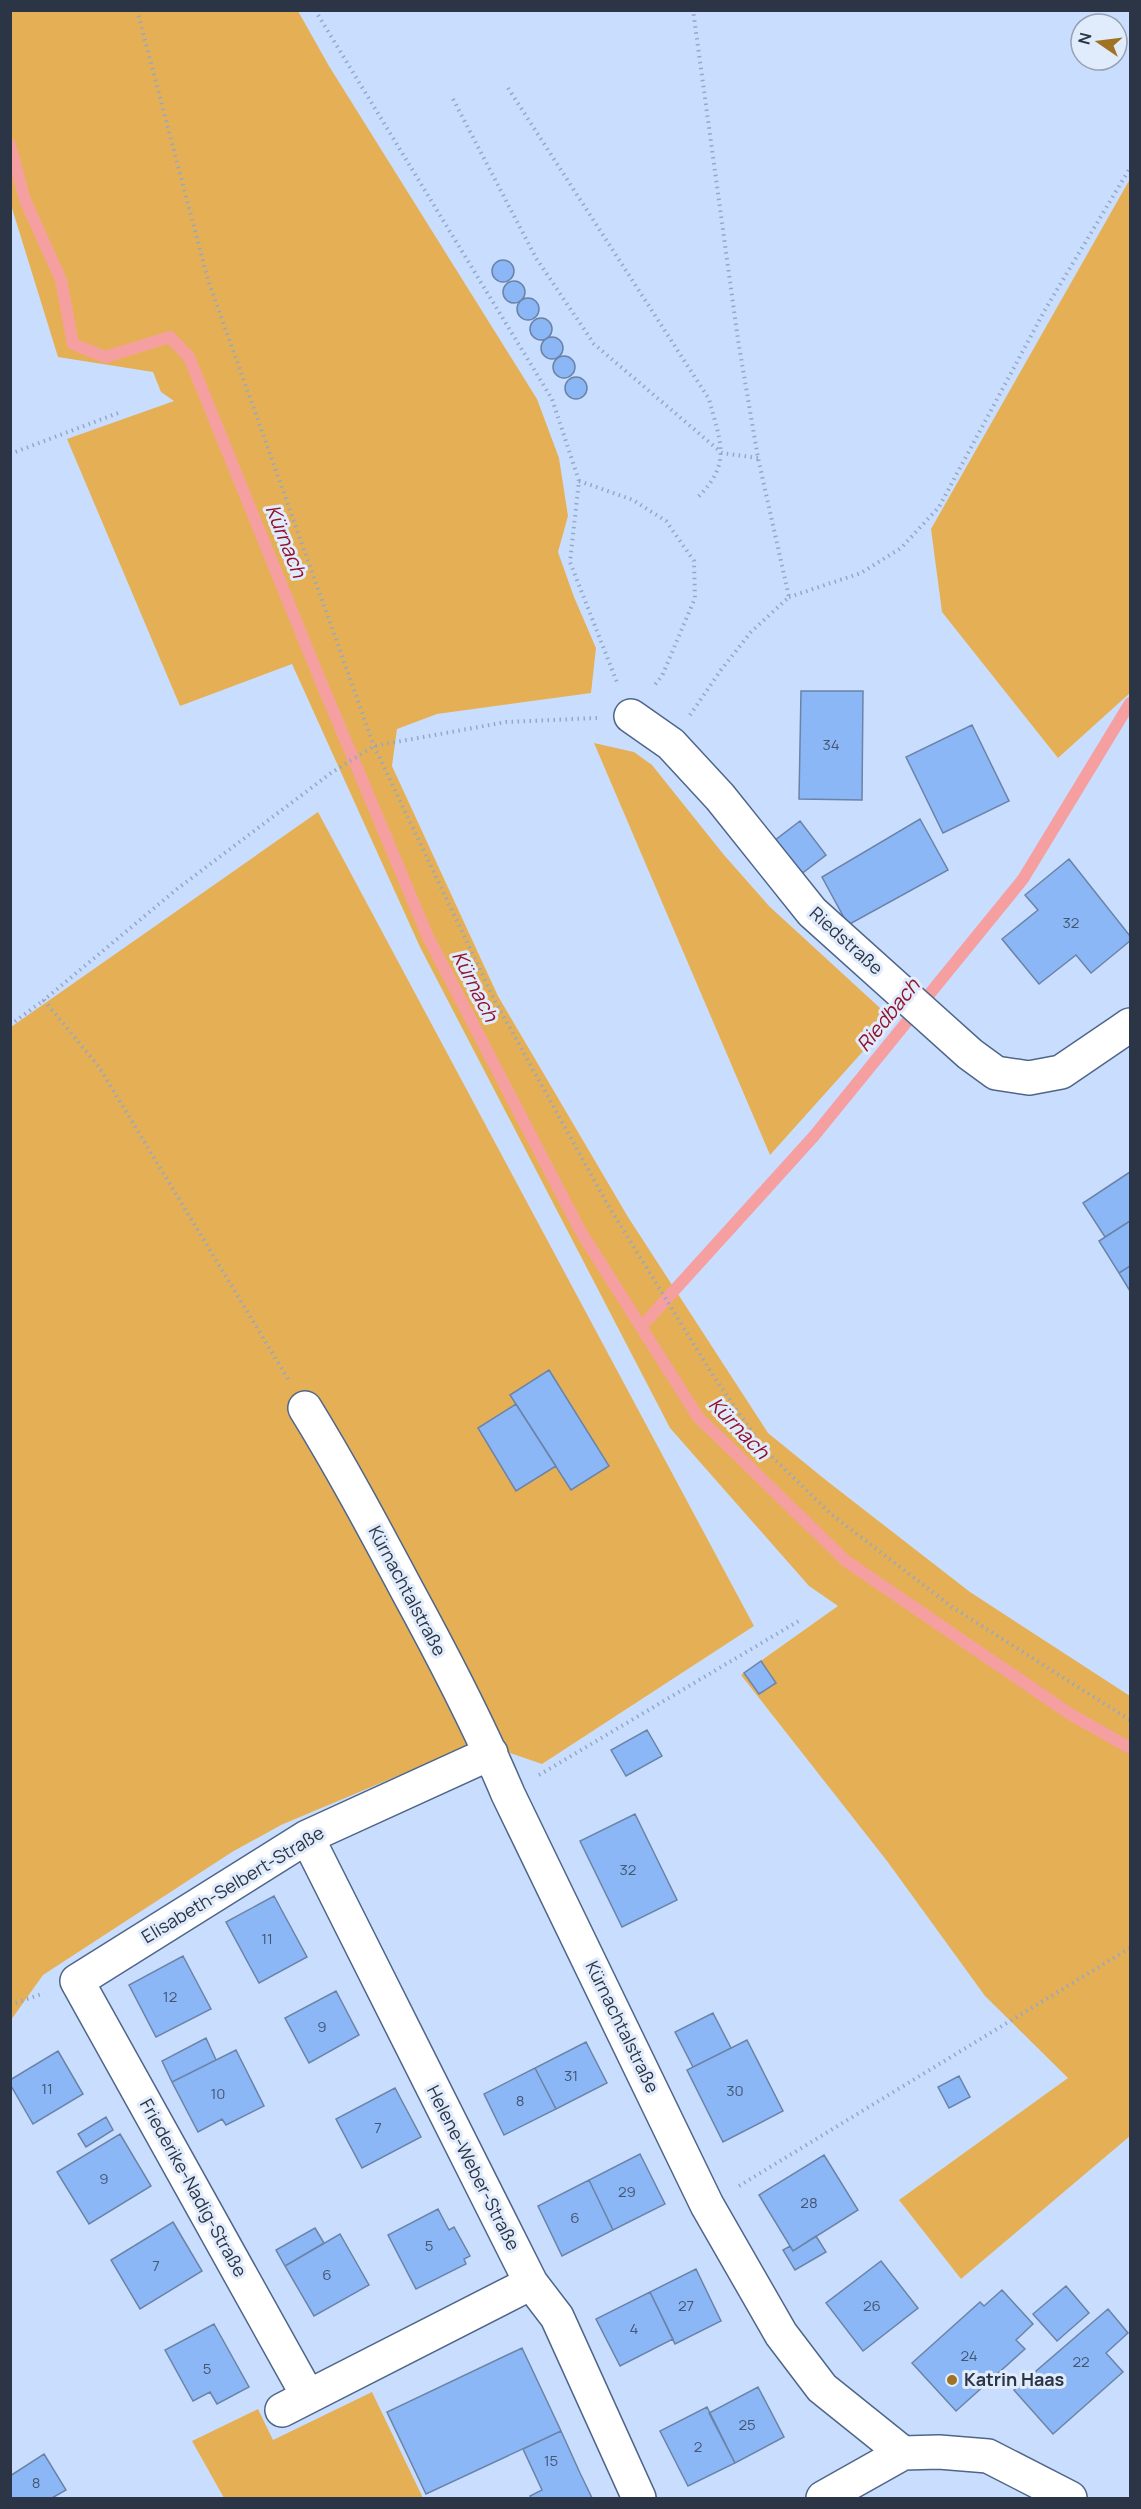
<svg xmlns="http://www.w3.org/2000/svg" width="1141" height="2509" viewBox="0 0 1141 2509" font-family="Manrope,sans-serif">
<rect width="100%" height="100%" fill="#c9deff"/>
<path fill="#e5b055" d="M10,11H298L329,66L537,399L559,458L568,516L558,552L574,597L596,648L591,693L437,714L397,729L392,766L498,996L628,1217L768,1433L827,1481L970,1592L1130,1696V2136L961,2279L899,2200L1068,2078L985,1996L887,1861L741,1675L838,1606L809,1586L670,1428L420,947L292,664L180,706L67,439L174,401L161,392L153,372L58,357L11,205Z
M1130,179V693L1058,758L942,612L931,529Z
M594,743L634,752L652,765L724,855L769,906L892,1019L770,1155Z
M318,812L754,1626L542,1764L478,1742L281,1825L232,1852L43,1975L11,2020V1027Z
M372,2392L423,2498H224L192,2441L258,2409L273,2440Z"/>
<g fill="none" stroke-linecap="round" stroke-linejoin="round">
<path stroke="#f59fa1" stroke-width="12" d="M10,145L25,200L61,280L73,344L105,357L170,337L189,357L316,670L428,937L581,1232L698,1417L846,1561L1070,1714L1130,1748
M642,1326L814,1136L1023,879L1130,703"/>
</g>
<path fill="#8cb7f7" stroke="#6a83a7" stroke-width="1.5" d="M492 271a11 11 0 1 1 22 0a11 11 0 1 1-22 0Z
M503 292a11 11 0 1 1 22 0a11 11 0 1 1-22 0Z
M517 309a11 11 0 1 1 22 0a11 11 0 1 1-22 0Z
M530 329a11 11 0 1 1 22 0a11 11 0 1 1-22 0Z
M541 348a11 11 0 1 1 22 0a11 11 0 1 1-22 0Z
M553 367a11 11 0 1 1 22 0a11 11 0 1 1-22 0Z
M565 388a11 11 0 1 1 22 0a11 11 0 1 1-22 0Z
M801,691H863L862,800L799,799Z
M972,725L1009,801L943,833L906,757Z
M920,819L948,870L848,925L822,877Z
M800,821L826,855L800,875L774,841Z
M1069,859L1130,936V941L1091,973L1076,955L1039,984L1002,939L1038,910L1025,895Z
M1130,1172V1221L1105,1237L1083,1203Z
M1130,1221V1266L1119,1273L1099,1241Z
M1130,1266V1291L1119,1273Z
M549,1370L609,1466L571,1490L510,1395Z
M516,1404L556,1466L516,1491L478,1428Z
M761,1661L776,1683L759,1694L744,1673Z
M647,1730L662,1756L626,1776L611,1750Z
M635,1814L677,1900L622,1927L580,1841Z
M274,1896L307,1957L259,1983L226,1922Z
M183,1956L211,2009L156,2037L129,1985Z
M336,1991L359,2035L309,2063L285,2018Z
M713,2013L731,2048L693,2067L675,2032Z
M206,2038L216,2060L172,2082L162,2061Z
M747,2040L783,2111L723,2142L687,2070Z
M586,2042L607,2083L556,2109L535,2068Z
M236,2050L264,2106L226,2125L222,2119L198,2132L172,2082Z
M58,2051L83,2094L33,2124L10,2084V2080Z
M535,2068L556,2109L504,2135L484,2094Z
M959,2076L970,2097L949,2108L938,2087Z
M395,2088L421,2137L362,2168L336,2119Z
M106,2117L113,2130L86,2147L78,2134Z
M120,2134L151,2186L89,2224L57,2172Z
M640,2154L665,2204L613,2230L589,2180Z
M824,2155L858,2210L793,2251L759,2195Z
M589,2180L613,2230L562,2256L538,2206Z
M438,2209L449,2230L454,2227L470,2256L464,2259L466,2264L416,2289L388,2235Z
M173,2222L202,2271L140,2309L111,2260Z
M315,2228L324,2243L285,2266L276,2250Z
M340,2234L369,2285L314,2316L285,2266Z
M816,2236L826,2252L795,2270L783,2250L790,2246L793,2251Z
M881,2261L918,2308L863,2351L826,2303Z
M696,2269L721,2321L675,2344L650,2292Z
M1066,2286L1089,2313L1057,2341L1033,2314Z
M1002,2290L1033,2324L1016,2340L1025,2349L956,2411L912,2363L980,2302L984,2306Z
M650,2292L673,2339L620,2366L596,2319Z
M1108,2309L1128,2333L1106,2353L1123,2372L1053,2434L1014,2390Z
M214,2324L249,2387L217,2404L210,2392L193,2401L165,2350Z
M522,2348L561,2431L426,2494L387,2412Z
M758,2387L784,2437L735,2463L709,2413Z
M707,2407L735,2463L688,2486L660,2431Z
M561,2431L580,2473L592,2498H531L530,2496L542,2490L523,2449Z
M44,2454L66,2490L52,2498H10V2476Z"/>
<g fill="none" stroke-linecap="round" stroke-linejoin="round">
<defs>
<path id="minor" d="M631,716L671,744L720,797L812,912L970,1054L996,1073L1029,1078L1061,1072L1130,1025
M305,1408C342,1468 375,1530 408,1592C444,1658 479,1725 508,1794L707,2205L781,2334L822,2388L903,2453L939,2452L988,2456L1070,2498
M307,1837L531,2283L557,2317L639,2498
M308,2396L77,1981L307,1837L491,1753
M282,2410L531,2283
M823,2498L903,2453"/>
</defs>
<use href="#minor" stroke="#4f6689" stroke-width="36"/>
<path stroke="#96a7c3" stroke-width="4" stroke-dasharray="1.5 4.5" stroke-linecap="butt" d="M137,10L208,280L374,746L494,999L608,1205L712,1374L764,1449L831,1514L952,1607L1130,1720
M315,10L552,399L579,481L570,562L618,685
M508,88L709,399C720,442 733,463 697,498
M453,99L536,258L594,344L722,453L758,458
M10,454L118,413
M579,481L633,500L666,521L694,561L695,598L662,676L653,687
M789,597L861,573L901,548L939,507L1046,308L1130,168
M690,715L721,670L751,632L789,597L758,458L738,340L693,10
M10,1025L44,1000
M288,1379L99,1067L44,1000L177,889L331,773L374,746L506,722L597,718
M539,1775L802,1619
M10,2005L44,1993
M739,2186L1130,1948"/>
<use href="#minor" stroke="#fff" stroke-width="33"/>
</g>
<circle fill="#9f7323" stroke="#e0ebfb" stroke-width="2" cx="952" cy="2380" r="6"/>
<g text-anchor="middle" stroke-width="6" stroke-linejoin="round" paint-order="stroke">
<g font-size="15" fill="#435672">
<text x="831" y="750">34</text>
<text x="1071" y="928">32</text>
<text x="628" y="1875">32</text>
<text x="267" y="1944">11</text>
<text x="170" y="2002">12</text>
<text x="322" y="2032">9</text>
<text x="571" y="2081">31</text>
<text x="47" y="2094">11</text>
<text x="735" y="2096">30</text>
<text x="218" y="2099">10</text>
<text x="520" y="2106">8</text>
<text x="378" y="2133">7</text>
<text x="104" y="2184">9</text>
<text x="627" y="2197">29</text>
<text x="809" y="2208">28</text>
<text x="575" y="2223">6</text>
<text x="429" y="2251">5</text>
<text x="156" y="2271">7</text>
<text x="327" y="2280">6</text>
<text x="686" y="2311">27</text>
<text x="872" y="2311">26</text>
<text x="634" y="2334">4</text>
<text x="969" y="2361">24</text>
<text x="1081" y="2367">22</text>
<text x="207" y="2374">5</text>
<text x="747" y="2430">25</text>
<text x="698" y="2452">2</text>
<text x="551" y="2466">15</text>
<text x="36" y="2488">8</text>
</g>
<g font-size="18" fill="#2b3545" stroke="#e0ebfb">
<text transform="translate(846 941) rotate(42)" y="6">Riedstraße</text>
<text transform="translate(407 1591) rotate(62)" y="6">Kürnachtalstraße</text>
<text transform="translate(233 1885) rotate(-31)" y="6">Elisabeth-Selbert-Straße</text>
<text transform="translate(622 2027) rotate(64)" y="6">Kürnachtalstraße</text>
<text transform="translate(473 2168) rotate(63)" y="6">Helene-Weber-Straße</text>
<text transform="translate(193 2188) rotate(61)" y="6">Friederike-Nadig-Straße</text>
</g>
<g font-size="18" font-weight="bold" fill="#2b3545" stroke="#e0ebfb" text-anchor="start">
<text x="964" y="2386">Katrin Haas</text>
</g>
<g font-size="20" font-style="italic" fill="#92122b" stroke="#e0ebfb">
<text transform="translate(286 541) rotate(68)" y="7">Kürnach</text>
<text transform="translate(475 986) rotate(63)" y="7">Kürnach</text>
<text transform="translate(888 1015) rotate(-51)" y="7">Riedbach</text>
<text transform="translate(739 1428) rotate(46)" y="7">Kürnach</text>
</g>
</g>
<rect width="1141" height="2509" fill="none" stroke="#2b3545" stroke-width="24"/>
<g transform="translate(1099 42) rotate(284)"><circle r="28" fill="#e0ebfb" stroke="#98a2b2" stroke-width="1.5"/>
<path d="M0-4.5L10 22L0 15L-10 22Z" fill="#9f7323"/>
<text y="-9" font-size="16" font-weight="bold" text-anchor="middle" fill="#2b3545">N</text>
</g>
</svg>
